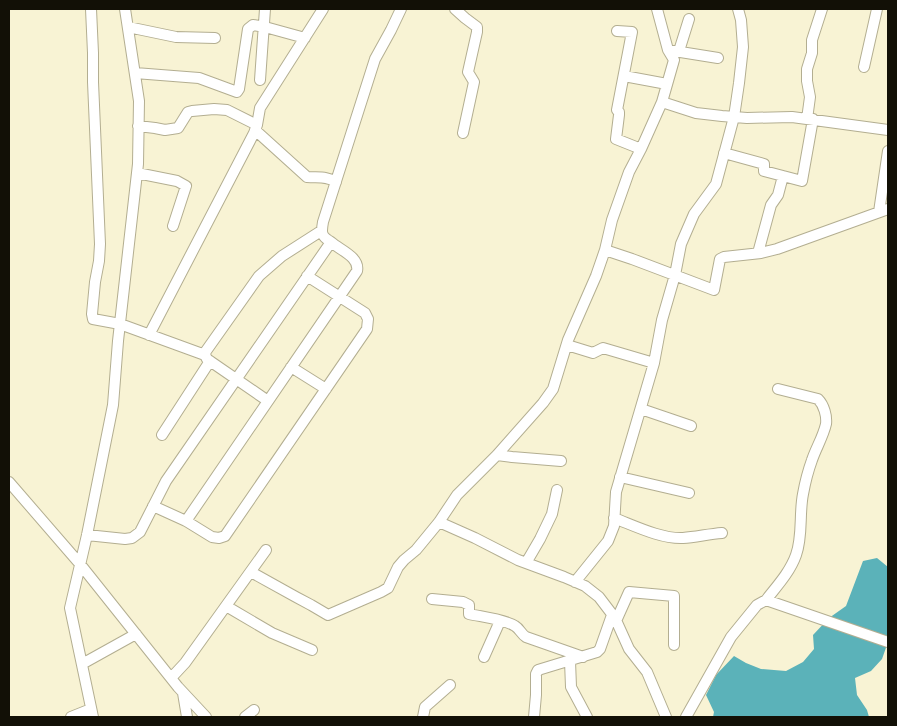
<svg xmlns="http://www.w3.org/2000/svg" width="897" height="726" viewBox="0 0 897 726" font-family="Merriweather,serif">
<rect width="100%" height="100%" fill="#f8f3d4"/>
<path fill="#5bb2b9" d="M877,558L888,567V642L882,659L871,671L855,678L857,695L867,710L869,717H713L714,712L706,695L716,675L734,656L746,663L761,669L786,671L803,662L814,649L813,635L829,618L846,606L863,561Z"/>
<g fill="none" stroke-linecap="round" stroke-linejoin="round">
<defs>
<path id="minor" d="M91,9L93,53V82L100,244L99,261L95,282L92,314L93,319L120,324L205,355L207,359L268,401
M455,9L465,18L477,27V32L468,72L474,82L463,133
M128,27L176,37L215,38
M617,31L632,32L617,110L619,112V115L616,139L641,149
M668,50L718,58
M679,51L689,19
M864,67L877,9
M135,73L199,78L237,92L239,89L248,29L253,25L265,27L305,38
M624,76L667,84
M260,80L265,9
M662,102L696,113L722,116L747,118L792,117L888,130
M807,119L810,97L807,81V69L812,53V40L822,9
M138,126L155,128L165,130L178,128L188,112L192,111L214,109L227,110L257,125
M255,130L307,177C318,178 327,176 336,182
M724,153L764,164V171L802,181L813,119
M137,173L177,181L186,186L173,226
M879,212L888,151
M331,242C321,236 321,233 323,222L375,59L391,30L401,9
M605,250L632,259L714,290L720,259L724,257L761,253L777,249L888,209
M758,253L771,205L778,195L783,176
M149,335L254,133L257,125L260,108L323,9
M567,345L593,353L603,348L654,363
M205,355L206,351L259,276L282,256L321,231
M291,367L326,389
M641,409L691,426
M162,435L210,361
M497,455L512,457L561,461
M620,477L689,493
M9,482L80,564L178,687L206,717
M153,506L186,521L212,537L219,538L225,536L367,329L368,319L365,313L307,276
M614,518C635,526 661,539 683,538C696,537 709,534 722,533
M439,522L475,538L518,560L564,577L585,586L599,597L615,618L629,649L647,672L666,717
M87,535L125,539L132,538L140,532L166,481L331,242C340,250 360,257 357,271L186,521
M526,563L540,539L552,514L557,490
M251,572L296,597L311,605L328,615L381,592L388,588L398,567L404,560L416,550L439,522L457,495L497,455L543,403L553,389L568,340L596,276L605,250L612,220L629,172L641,149L662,102L674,60L668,50L657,9
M575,582L608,541L614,526L616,492L654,363L662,320L675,275L681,244L694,214L716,184L734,117L739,83L743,47L741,20L738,9
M432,599L463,602L469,605V614C483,617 504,619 515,626C520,629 521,634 526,637L583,657
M766,600C777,586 790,572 796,555C803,536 799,514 803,494C805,483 808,471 812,460C816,448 823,437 826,424C827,416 824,405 818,399L778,389
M226,606L272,633L312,650
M616,621L629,592L674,596V645
M484,657L500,621
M570,661L571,687L587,717
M82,664L136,634
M171,678L185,663L266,550
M183,693L187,717
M71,717L91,709
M93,717L70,608L87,535L113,405L118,341L138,164L139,101L125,9
M245,717L254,710
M423,717L425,707L450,685
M534,717L536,695V674L538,670L597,652L600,649L612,615
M686,717L731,637L757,605L766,600L888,642"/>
</defs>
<use href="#minor" stroke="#b3ae91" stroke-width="12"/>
<use href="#minor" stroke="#fff" stroke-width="10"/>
</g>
<rect width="897" height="726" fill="none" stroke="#121006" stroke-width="20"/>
</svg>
